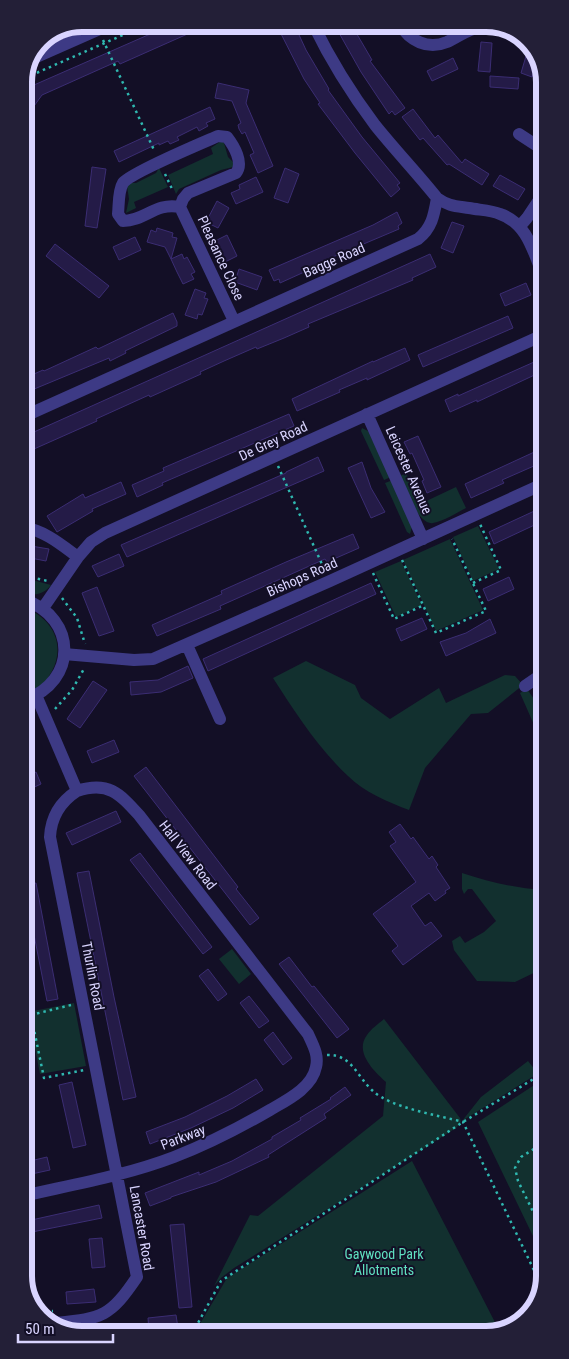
<svg xmlns="http://www.w3.org/2000/svg" width="569" height="1359" viewBox="0 0 569 1359" font-family="'Roboto Condensed',sans-serif">
<rect width="100%" height="100%" fill="#130f26"/>
<path fill="#12302f" d="M221,141L224,143L228,157L234,163L233,167L221,170L179,189L176,194L168,175L213,154L211,148Z
M159,168L168,187L134,202L136,208L126,213L129,199L127,186L130,183H136L156,173Z
M362,428L368,431L391,477L384,480L361,431Z
M406,473L420,504L456,487L466,508C456,513 444,521 433,523C419,526 404,488 398,477Z
M393,480L412,527L410,534L407,532L385,483Z
M478,526L499,569L473,581L453,537Z
M450,539L483,610L436,631L403,560Z
M401,561L422,605L396,617L375,572Z
M25,578L51,585C44,594 36,596 25,593Z
M25,608C52,618 66,644 52,671C49,676 47,680 43,684C38,688 31,690 25,693Z
M306,661L355,685L361,698L390,719L439,688L446,703L505,675L515,676L523,685L488,713L471,714L425,768L409,810C388,802 364,792 348,776C318,748 295,712 273,678Z
M527,689L534,699L544,692V714L536,722L535,727L520,693Z
M462,873C489,882 515,888 544,890V962L535,967L537,971L544,968L515,982L477,981L454,950L452,941L460,936L465,943L484,932L496,921L472,889H468L464,894L462,889Z
M232,949L251,974L239,984L219,959Z
M74,1003L86,1066L40,1074L28,1012Z
M384,1019L460,1118L461,1122L456,1128L234,1268L221,1278L214,1286L250,1215L258,1216L383,1116L386,1082C374,1071 354,1052 367,1035C371,1029 378,1024 384,1019Z
M528,1061L536,1071L545,1066V1069L462,1121L481,1097Z
M545,1078V1261L478,1122Z
M412,1161L500,1332L194,1334L227,1278Z"/>
<path fill="#241b47" stroke="#3b2d73" d="M173,24H210L120,64L118,61L42,95L24,120V99L34,85Z
M276,24H294L306,50L329,89L328,90L362,137L400,183L397,185L400,189L391,197L355,153L318,104L320,103L304,79Z
M334,24H351L372,60L370,61L405,108L395,115L392,111L389,114L361,72Z
M481,42L492,43L490,72L478,71Z
M529,46L538,58L532,77L521,73Z
M453,58L458,69L432,81L427,71Z
M490,76L519,78L518,89L490,87Z
M218,83L249,90L246,103L273,166L258,173L250,155L254,153L245,132L242,134L239,129L238,125L241,123L232,101L215,98Z
M210,107L215,119L206,123L208,126L199,131L197,127L177,137L179,140L170,144L168,141L159,145V143L119,162L114,151Z
M413,109L435,138L438,135L462,163L465,159L489,174L482,185L449,164L447,165L423,138L420,140L402,117Z
M92,167L106,169L97,228L85,226Z
M285,168L299,174L288,203L274,198Z
M500,175L525,189L518,200L493,186Z
M256,177L263,192L236,204L231,193L240,189L239,185Z
M217,201L229,208L218,228L206,222Z
M397,212L402,223L398,226L399,229L321,262L322,264L280,283L279,279L274,281L269,270L373,225Z
M452,222L464,226L453,253L441,248Z
M157,228L173,233L172,237L177,238L171,259L182,254L184,259L187,257L195,272L191,274L194,279L183,284L177,272L171,259L165,247L147,242L151,230L156,232Z
M227,235L237,256L225,262L215,241Z
M135,237L141,250L119,260L113,247Z
M55,244L109,286L99,298L46,256Z
M430,254L436,267L412,278L413,280L308,324L309,327L284,338L257,349L256,347L224,361L200,372L201,374L150,397L149,395L96,419L97,421L25,453V436Z
M239,269L262,277L257,290L235,282Z
M526,283L531,295L505,306L500,294Z
M195,289L206,293L204,298L208,299L202,315L198,314L197,319L185,315Z
M173,313L177,322V326L125,351L126,353L110,361L109,358L27,392L25,386V378L43,370L44,371L96,347L98,349Z
M508,316L513,328L423,367L418,355Z
M405,348L410,360L367,380V378L339,390L340,392L297,411L292,399L373,361V362Z
M543,358V371L477,402V400L450,412L445,400L458,394V396Z
M289,414L294,426L162,483L163,485L137,497L132,485L164,471L163,468Z
M418,436L441,487L427,493L422,481L424,480L412,453L410,454L404,442Z
M543,448V462L502,480L504,483L471,498L465,484Z
M318,457L324,471L127,557L121,545L286,473V472Z
M362,462L371,488L385,512L371,518L348,468Z
M121,482L126,494L92,509L93,511L57,532L47,516L83,494L85,498Z
M543,507V521L494,544L489,532Z
M353,534L359,548L327,562L325,559L220,606L221,609L157,636L152,625L222,594L221,591L286,562Z
M25,545L49,549L46,561L25,557Z
M119,554L124,566L98,577L92,566Z
M509,577L514,589L488,601L483,589Z
M371,583L376,594L208,671L203,659Z
M97,587L114,631L99,636L82,593Z
M422,618L427,629L401,641L396,629Z
M490,619L496,633L446,656L440,642L466,633Z
M188,666L193,678L161,692L131,695L130,682L158,680Z
M93,681L107,690L80,728L67,719Z
M114,740L119,752L92,763L87,751Z
M146,767L238,887L236,889L259,918L250,925L134,776Z
M36,772L41,784L26,791V777Z
M116,811L121,822L72,845L66,833Z
M400,824L411,839L413,837L429,859L432,856L438,865L436,867L450,888L445,891L446,893L435,901L429,893L411,906L425,926L431,922L442,936L403,965L392,951L398,946L373,914L416,882L390,846L396,842L389,832Z
M140,853L212,947L203,954L130,860Z
M89,871L114,997L136,1097L123,1100L77,873Z
M36,883L58,999L47,1001L26,894V885Z
M289,957L312,987L314,986L349,1029L337,1038L279,964Z
M208,969L227,994L218,1001L199,976Z
M249,996L269,1021L259,1028L240,1003Z
M273,1032L292,1058L283,1065L264,1040Z
M256,1079L263,1090L233,1108L191,1128L150,1144L146,1132L185,1117L227,1096Z
M72,1082L86,1145L73,1148L59,1085Z
M345,1087L351,1095L324,1114L326,1118L268,1155L269,1157L216,1182L171,1197V1198L150,1206L145,1193L199,1172V1175L232,1161L272,1139V1137L301,1120L300,1118L331,1099L330,1098Z
M47,1157L50,1170L27,1175L26,1162Z
M99,1205L102,1218L27,1233V1221Z
M184,1224L192,1307L179,1308L170,1225Z
M102,1238L105,1267L92,1268L89,1239Z
M94,1289L96,1302L67,1304L66,1292Z
M176,1315L178,1328L149,1331L148,1318Z"/>
<g fill="none" stroke-linecap="round" stroke-linejoin="round">
<path stroke="#2fb8b0" stroke-width="2.5" stroke-dasharray="2.5 4" stroke-linecap="butt" d="M432,24L437,33
M103,40L154,150
M25,78L148,24
M165,174L173,191
M278,466L325,571
M402,560L436,633L486,611L452,539
M373,573L394,619L424,605
M25,576L48,581
M473,583L501,570L480,524
M62,598L77,618L85,644
M25,669L31,683
M55,709L72,690L85,667
M25,721H34
M71,1005L31,1015L44,1078L84,1070
M327,1055C352,1054 357,1077 373,1091C391,1108 438,1115 463,1122L542,1287
M545,1142L521,1157L515,1168L518,1181L545,1236
M39,1312L53,1311
M192,1334L221,1281L463,1122L545,1072"/>
<path stroke="#3d3a85" stroke-width="12" d="M313,24C330,59 351,93 375,125C395,150 417,173 437,198C448,206 456,206 469,208C479,210 491,210 500,214C527,223 533,251 543,275
M400,24C409,41 428,50 447,42C458,37 468,29 479,27C486,26 493,26 499,27
M34,58L111,24
M519,134L542,149
M180,207C155,202 145,221 123,221L118,214C119,205 118,191 123,183C130,173 202,143 218,136L227,137C234,146 244,163 236,173L188,193L183,199L180,207L234,321
M520,226L527,218L543,194
M367,414L423,539
M25,416L418,239C432,228 434,215 437,198
M25,528C44,530 63,546 78,557
M25,600C77,618 78,681 25,700
M43,608L78,557L91,542L105,533L543,335
M187,645L220,719
M64,654L134,660L153,659L330,581L543,484
M525,686L544,673
M27,1195C76,1184 127,1175 174,1157C208,1144 239,1128 270,1110C287,1100 312,1088 316,1067C319,1055 313,1045 308,1034L139,815C119,793 108,781 77,791L36,695
M56,1323C103,1318 110,1317 137,1277L50,837C51,817 60,802 77,791"/>
</g>
<g text-anchor="middle" stroke-width="4" stroke-linejoin="round" paint-order="stroke">
<g font-size="14" fill="#d9d4ff" stroke="#130f26">
<text transform="translate(221 258) rotate(65)" y="5">Pleasance Close</text>
<text transform="translate(334 260) rotate(-24)" y="5">Bagge Road</text>
<text transform="translate(273 441) rotate(-25)" y="5">De Grey Road</text>
<text transform="translate(409 470) rotate(66)" y="5">Leicester Avenue</text>
<text transform="translate(302 577) rotate(-24)" y="5">Bishops Road</text>
<text transform="translate(188 855) rotate(52)" y="5">Hall View Road</text>
<text transform="translate(93 976) rotate(79)" y="5">Thurlin Road</text>
<text transform="translate(183 1137) rotate(-21)" y="5">Parkway</text>
<text transform="translate(142 1228) rotate(80)" y="5">Lancaster Road</text>
</g>
<g font-size="14" fill="#5fe0c0" stroke="#130f26">
<text x="384" y="1259">Gaywood Park<tspan x="384" dy="16">Allotments</tspan></text>
</g>
</g>
<path d="M0 0H569V1359H0ZM82 32H486A50 50 0 0 1 536 82V1276A50 50 0 0 1 486 1326H82A50 50 0 0 1 32 1276V82A50 50 0 0 1 82 32Z" fill="#231f37" fill-rule="evenodd"/>
<path fill="none" stroke="#d9d4ff" stroke-width="6" d="M82 32H486A50 50 0 0 1 536 82V1276A50 50 0 0 1 486 1326H82A50 50 0 0 1 32 1276V82A50 50 0 0 1 82 32Z"/>
<path d="M18 1334v8h95v-8" fill="none" stroke="#d9d4ff" stroke-width="2.5"/>
<text x="25" y="1334" font-size="15" fill="#d9d4ff" stroke="#130f26" stroke-width="4" paint-order="stroke">50 m</text>
</svg>
